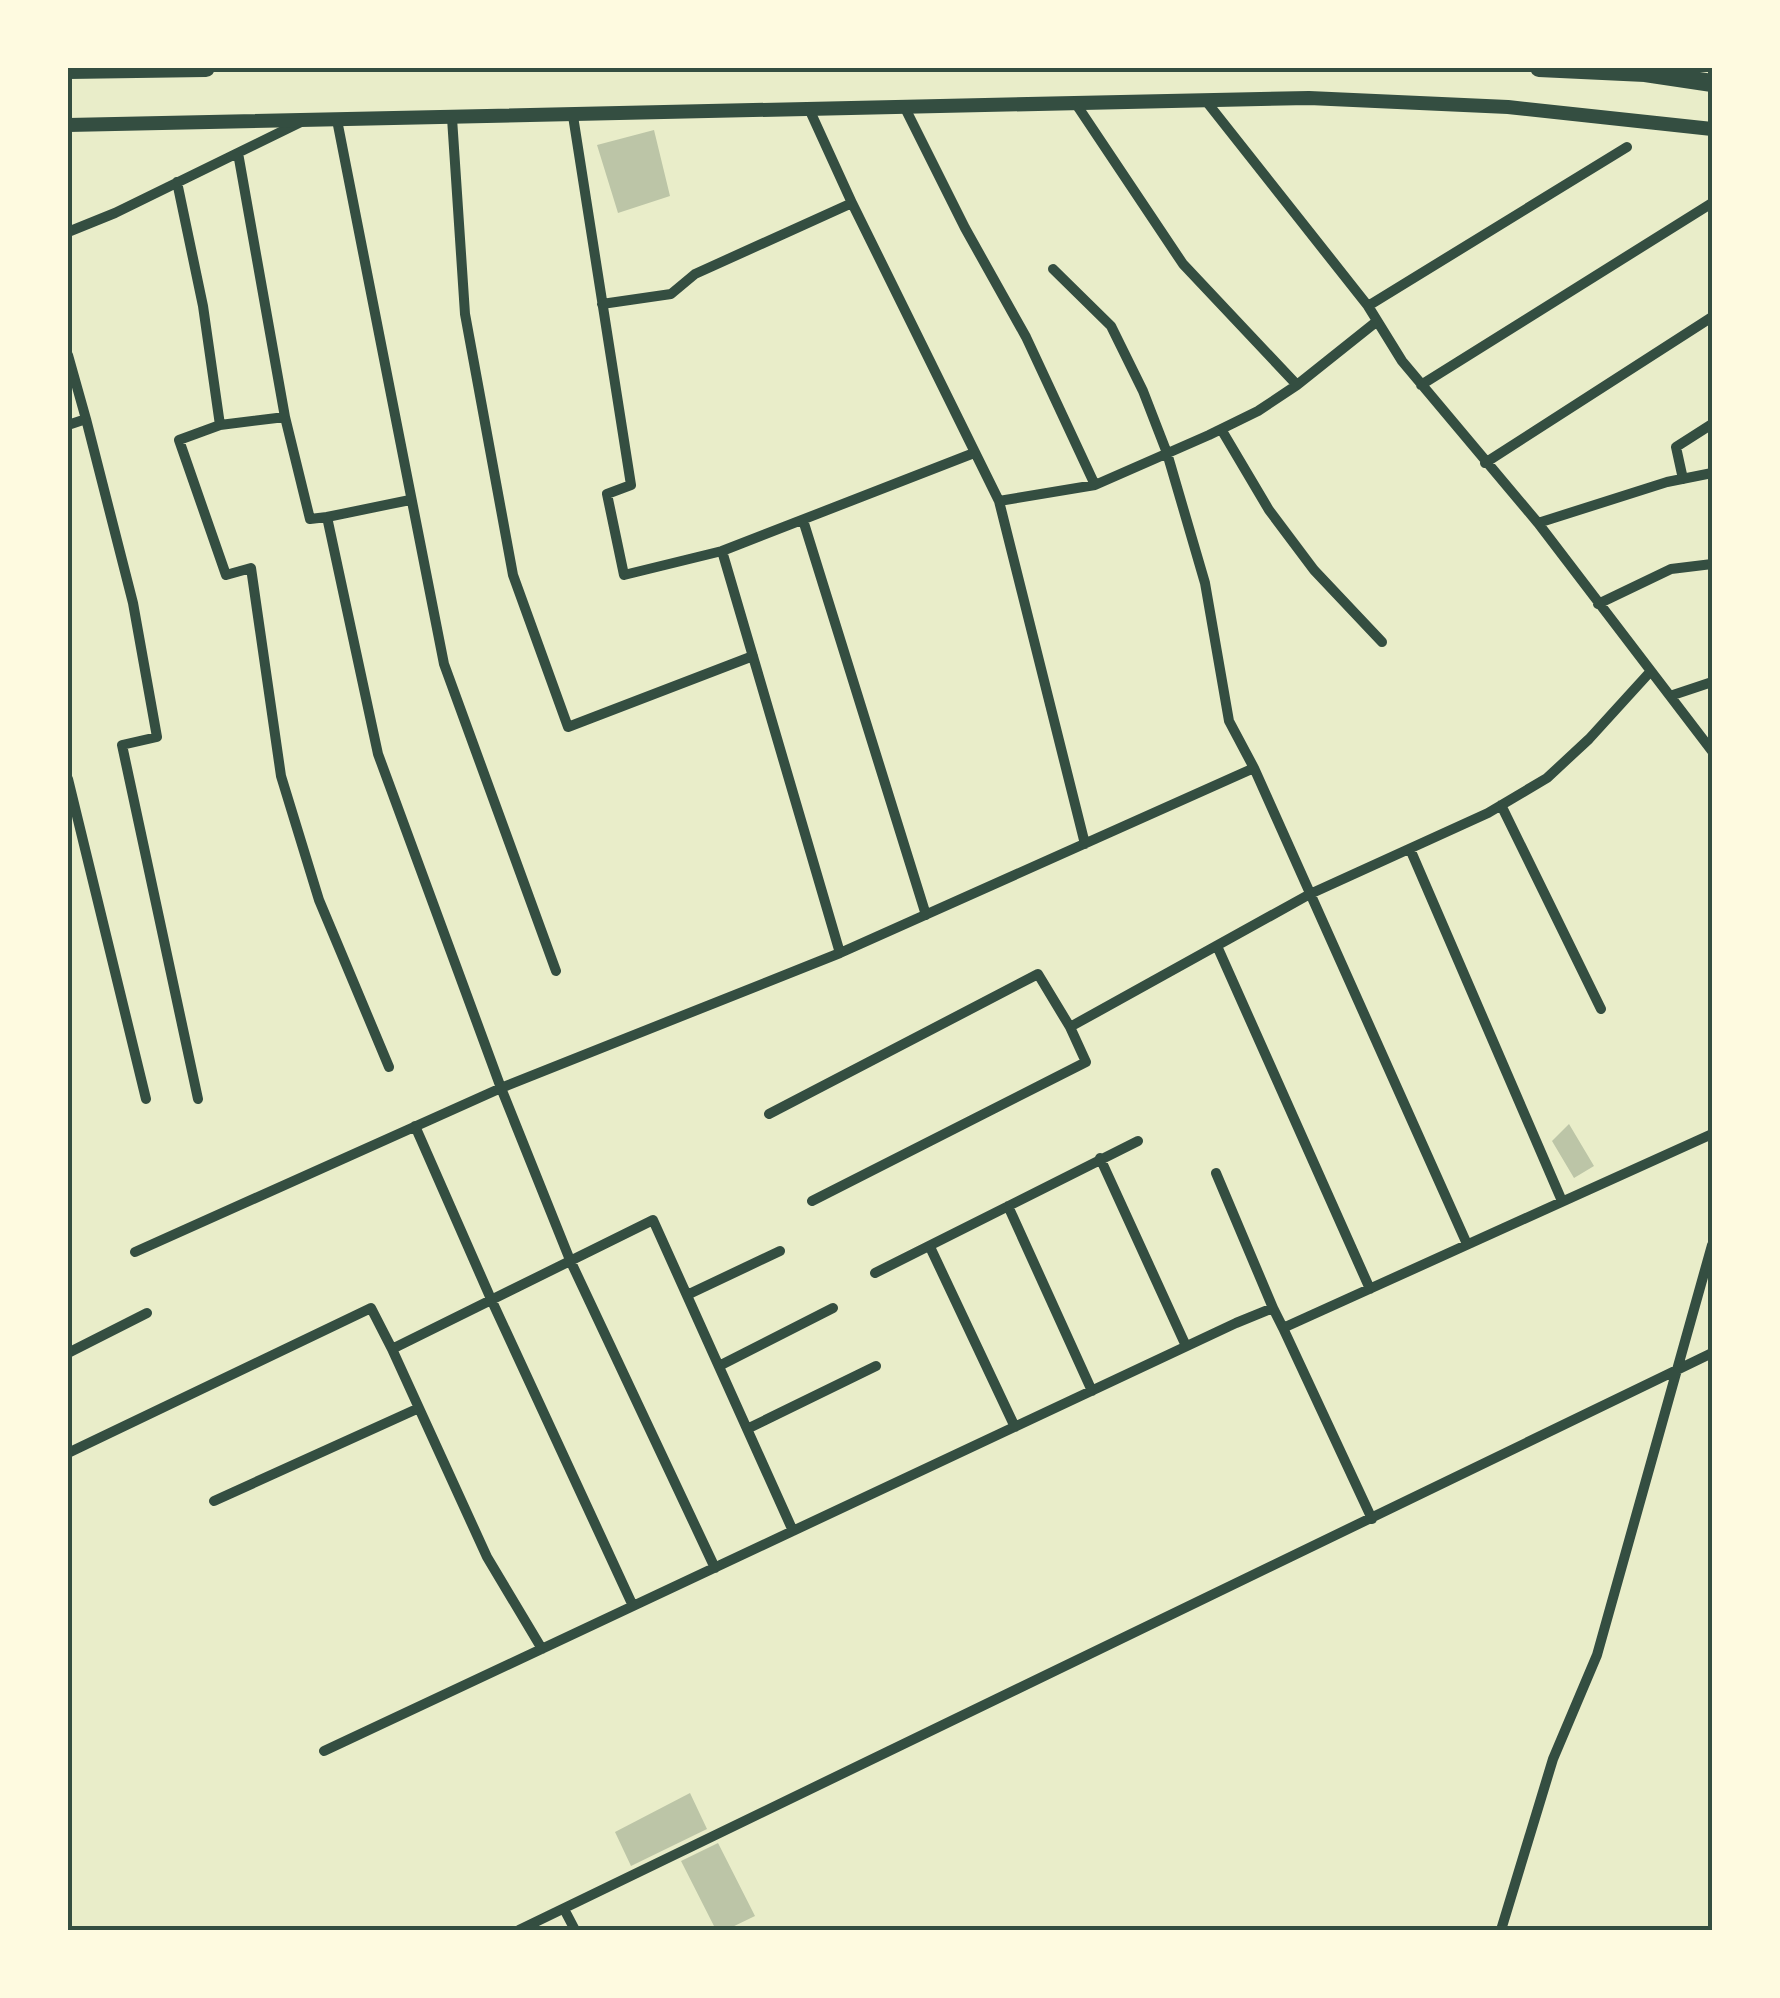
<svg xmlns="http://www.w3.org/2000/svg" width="1780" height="1998" viewBox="0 0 1780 1998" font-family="'Noto Sans',sans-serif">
<rect width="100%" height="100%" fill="#e9edc9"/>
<path fill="#bcc5a7" d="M654,130L670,196L618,213L597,145Z
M1569,1124L1594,1166L1574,1178L1552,1141Z
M690,1793L707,1829L631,1866L615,1832Z
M718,1843L755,1916L726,1930H716L681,1861Z"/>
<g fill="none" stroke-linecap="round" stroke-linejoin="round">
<path stroke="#344e41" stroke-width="10" d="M1206,101L1368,306L1402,361L1538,523L1712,751
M1076,104L1183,264L1297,385
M905,108L965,228L1026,337L1095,485
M573,116L631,485L607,494L624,575L722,551L840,953
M452,118L465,314L513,575L568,727L753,656
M337,120L444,664L556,971
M238,153L285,417
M177,182L203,306L220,425L285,417L310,519L327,517
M852,203L999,501L1085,844
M68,232L115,213L303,121
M1053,269L1111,326L1143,391L1167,453L1205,583L1229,721L1254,768
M602,304L671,294L695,274L852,203L810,111
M1368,306L1627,147
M68,355L86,419L68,425
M1421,385L1712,203
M86,419L133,603L157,737L122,745L198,1099
M220,425L179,440L226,575L251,568L281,776L319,900L389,1067
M1221,429L1269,510L1314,570L1382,642
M1485,463L1712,317
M1683,479L1676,447L1712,424
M410,500L327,517L378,754L501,1088L840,953L1254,768L1467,1244
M999,501L1095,485L1209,435L1258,411L1297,385L1376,322
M803,520L926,915
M1538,523L1667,482L1712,473
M722,551L974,453
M1598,604L1671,569L1712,564
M1670,696L1712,682
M68,779L146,1099
M1501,805L1601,1009
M1410,849L1562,1201
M1217,946L1370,1289
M769,1114L1038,974L1070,1027L1310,894L1488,813L1547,778L1589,739L1650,672
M415,1126L491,1299L633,1606
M1100,1158L1186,1346
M1216,1173L1273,1308
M812,1201L1086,1062L1070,1027
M1008,1206L1092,1391
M930,1247L1015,1427
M135,1252L501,1088L570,1260L715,1568
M875,1273L1138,1141
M687,1295L780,1251
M1283,1328L1372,1519
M68,1353L147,1313
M719,1366L833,1308
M747,1429L876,1366
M68,1453L371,1308L392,1349
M214,1501L419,1408
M542,1649L487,1557L392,1349L653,1220L793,1531
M324,1751L1236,1323L1273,1308L1283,1328L1712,1134
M564,1909L575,1930
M519,1930L1712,1353
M1501,1930L1553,1759L1597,1655L1712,1245"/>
<path stroke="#344e41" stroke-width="14" d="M68,125L1309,98L1508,107L1712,129"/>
<path stroke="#344e41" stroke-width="18" d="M1539,68L1645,73L1712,83
M68,70L206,68"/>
</g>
<rect width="1780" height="1998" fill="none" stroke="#fefae0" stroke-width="140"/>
<rect x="70" y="70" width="1640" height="1858" fill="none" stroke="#344e41" stroke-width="4"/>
</svg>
